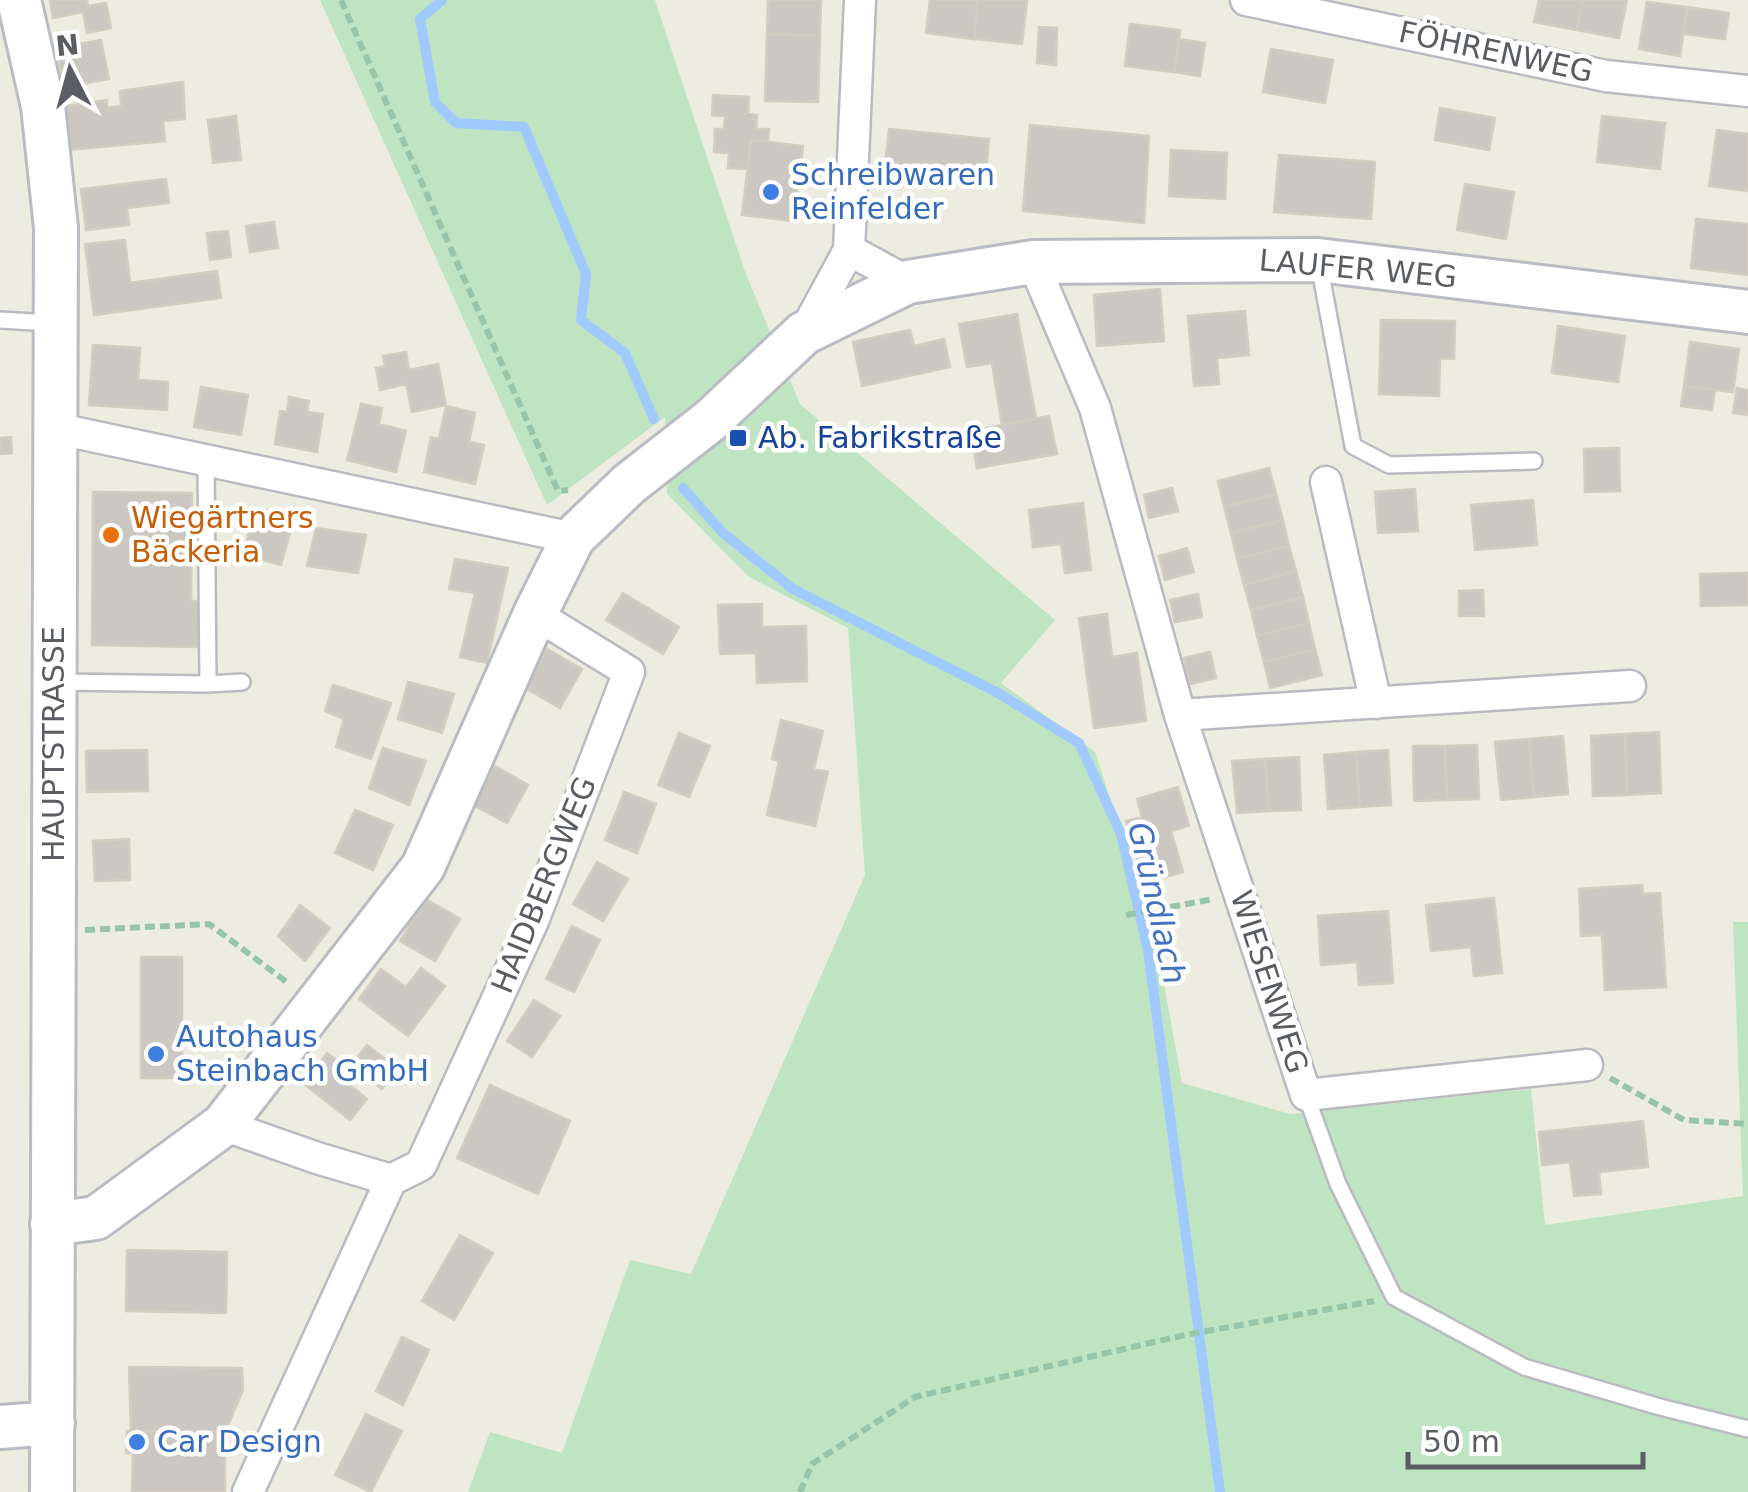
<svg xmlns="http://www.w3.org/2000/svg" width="1748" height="1492" viewBox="0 0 1748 1492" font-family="'DejaVu Sans',sans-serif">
<rect width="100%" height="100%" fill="#edece1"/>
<path fill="#bee4c2" d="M320,0H655L744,269L800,404L1055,620L1001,683L1095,752L1156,940L1182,1083L1290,1114L1531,1089L1545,1225L1743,1196L1733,922H1748V1492H468L490,1432L562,1453L630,1260L691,1274L865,875L848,628L749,577L667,494L665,417L547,505Z"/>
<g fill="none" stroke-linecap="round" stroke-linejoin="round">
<path stroke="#a0cafe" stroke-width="10" d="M442,0L420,19L435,102L456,123L524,127L586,274L581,320L625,353L654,419
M683,488L723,533L793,589L998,693L1079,743L1121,834L1148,950L1220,1492"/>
</g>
<path fill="#cac8c1" stroke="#d1cec0" stroke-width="2.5" d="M50,0H87L88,6L106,3L111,28L87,33L83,12L53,18Z
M768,0H821L820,35L767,34Z
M930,0H978L974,39L926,33Z
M978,0H1027L1022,44L974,39Z
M1539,0H1583L1577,30L1534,22Z
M1583,0H1627L1619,38L1577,30Z
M1647,2L1687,7L1680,56L1639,49Z
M1687,7L1729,13L1725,39L1684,34Z
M1130,24L1180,30L1174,72L1125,66Z
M1039,27L1057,28L1056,65L1037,63Z
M767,34L820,35L818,102L765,101Z
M1179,39L1205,43L1200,76L1174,72Z
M101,40L109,79L64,87L57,48Z
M1271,49L1333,60L1325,103L1263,92Z
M183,82L185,119L163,121L165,141L68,150L64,106L107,100V108L121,106L120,91Z
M713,95L749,97L748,114L757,115L756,129H769L768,142L751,140L748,169L728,168L729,153L714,152L715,129H724L725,116L712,115Z
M1440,108L1495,118L1489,150L1435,140Z
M236,116L241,160L213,163L208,120Z
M1602,116L1665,123L1660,169L1597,162Z
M1030,125L1149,136L1144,223L1023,211Z
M889,129L989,139L985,184L884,175Z
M1717,130L1748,134V191L1709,186Z
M751,140L803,146L794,221L742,215Z
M1171,150L1227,153L1225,199L1169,196Z
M1279,155L1375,162L1371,219L1274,212Z
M166,179L169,203L127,208L129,225L86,230L81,189Z
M1465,184L1514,192L1506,239L1457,230Z
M1696,219L1748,224V275L1691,268Z
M274,222L278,248L250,252L246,226Z
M228,231L231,257L210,260L207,233Z
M125,240L130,283L217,271L221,298L94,315L85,244Z
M1160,289L1164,341L1097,346L1094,295Z
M1245,311L1249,355L1217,358L1219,384L1194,386L1188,316Z
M1017,314L1036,419L1002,425L992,363L967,367L959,324Z
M1381,320L1455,321L1454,359L1440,358L1439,396L1379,394Z
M1558,326L1625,336L1618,382L1552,373Z
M910,330L914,346L944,339L950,367L862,386L853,342Z
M1690,342L1739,349L1733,392L1684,386Z
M93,345L140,348L138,380L168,382L167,410L89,405Z
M406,352L409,370L438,364L446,405L412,412L406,384L380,390L376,368L385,366L383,356Z
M1684,386L1715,390L1712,410L1681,406Z
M201,387L248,395L241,435L194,427Z
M1737,388L1748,390V415L1733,413Z
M289,397L309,401L307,412L323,414L317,452L275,444L280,411L287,412Z
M361,404L382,408L379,424L406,431L396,472L347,460Z
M446,406L475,413L469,442L484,445L475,484L424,472L431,437L439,439Z
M1049,416L1057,454L977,468L971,431Z
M11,437L12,453L0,454V438Z
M1619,448L1620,491L1585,492L1584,449Z
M1269,468L1276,494L1224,507L1218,481Z
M1172,488L1178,511L1149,518L1144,495Z
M1415,489L1418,531L1378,533L1375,492Z
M93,492L192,493L191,601H200L199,647L92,645Z
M1276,494L1283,520L1231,533L1224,507Z
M1533,500L1537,545L1475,550L1471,505Z
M1083,503L1091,570L1065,573L1061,544L1033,547L1029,510Z
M254,508L295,515L281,565L244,555Z
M1283,520L1289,546L1237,559L1231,533Z
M316,528L366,535L358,573L307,566Z
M1289,546L1296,571L1244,585L1237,559Z
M1187,548L1194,572L1165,580L1159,556Z
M455,559L508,568L487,663L460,657L475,593L449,589Z
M1296,571L1303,597L1251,610L1244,585Z
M1748,573V605L1701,606L1700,574Z
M1483,590L1484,616H1459V591Z
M623,593L679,627L663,654L606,620Z
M1198,594L1202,617L1175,622L1170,600Z
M1303,597L1309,623L1257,636L1251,610Z
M762,604V627L806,626L807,681L757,683L756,653L720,654L718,605Z
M1107,614L1112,657L1137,653L1146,721L1094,728L1079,618Z
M1309,623L1315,649L1264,662L1257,636Z
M547,649L582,669L560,708L525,688Z
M1315,649L1322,675L1270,688L1264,662Z
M1210,652L1216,678L1190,684L1184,658Z
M408,682L454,694L442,733L398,719Z
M333,685L391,703L371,759L336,747L344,719L325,711Z
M781,720L823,731L814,769L828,772L815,826L767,815L779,761L772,759Z
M1659,732L1661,793L1627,795L1625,734Z
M679,733L710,746L689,797L658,785Z
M1625,734L1627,795L1593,796L1591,736Z
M1563,736L1568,794L1534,797L1529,739Z
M1529,739L1534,797L1501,800L1495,742Z
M1477,745L1479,799L1447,800L1445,746Z
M1413,746H1445L1447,800L1414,801Z
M383,748L426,761L409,805L369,788Z
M147,750L148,791L87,792L86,751Z
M1388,750L1391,805L1360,807L1356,752Z
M1356,752L1360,807L1328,809L1324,755Z
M1299,757L1301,810L1269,811L1265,759Z
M1265,759L1269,811L1237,813L1232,761Z
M495,766L528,785L507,823L473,805Z
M1178,787L1189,826L1171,831L1183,872L1144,883L1126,821L1142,817L1137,799Z
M624,792L656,804L637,853L605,840Z
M355,810L393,825L373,870L335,853Z
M129,839L130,880L95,881L93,841Z
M597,862L628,879L603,921L573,904Z
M1642,885L1643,894L1660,893L1666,987L1605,990L1602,935L1581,936L1579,889Z
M1494,898L1502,973L1474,976L1471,947L1431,951L1426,905Z
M426,899L460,919L435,961L400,941Z
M300,905L330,928L305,961L278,936Z
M1388,911L1393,983L1359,985L1357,962L1321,965L1318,916Z
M572,926L600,940L574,992L546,979Z
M141,957H182V1078H141Z
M421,968L445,986L408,1036L359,999L381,969L406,987Z
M534,1000L560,1016L532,1057L507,1041Z
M367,1045L398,1069L382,1089L357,1070L347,1083L367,1099L350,1120L304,1084L327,1053L348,1069Z
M490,1085L570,1121L538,1194L457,1158Z
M1643,1121L1648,1167L1599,1172L1601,1194L1574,1196L1570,1162L1542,1165L1539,1132Z
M460,1235L493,1253L454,1320L422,1301Z
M127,1250L227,1252L226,1313L126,1311Z
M402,1337L429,1350L403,1405L376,1391Z
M129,1367L242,1368L243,1390L225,1432H131Z
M366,1414L402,1431L371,1492L335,1475Z
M127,1431L225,1432V1492H132L133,1453H126Z"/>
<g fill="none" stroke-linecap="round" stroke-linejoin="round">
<defs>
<path id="lane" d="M1319,264L1353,446L1389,465L1534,461
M0,320L51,323
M206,460L208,684L242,682
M58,682L208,684
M1306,1095L1338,1184L1394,1297L1524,1367L1660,1407L1748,1429"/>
<path id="street" d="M1246,0L1606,76L1748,91
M849,250L908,282
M1033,262L1095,408L1180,715L1306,1095L1587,1065
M804,333L849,250L860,0
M54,428L573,538
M1326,482L1376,703
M1180,715L1630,686
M223,1125L317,1158L391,1180
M248,1492L391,1180L421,1165L533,921L629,672L535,614"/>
<path id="secondary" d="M19,0L43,106L56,228L52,1492
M52,1224L96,1218L223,1125L423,867L535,614L573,538L629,484L711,420L804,333L908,282L1033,262L1318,260L1748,312
M0,1427L53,1423"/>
</defs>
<use href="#lane" stroke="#b9bbc0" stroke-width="20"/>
<use href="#street" stroke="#b9bbc0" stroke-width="35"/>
<use href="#secondary" stroke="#babcc3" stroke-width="48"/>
<path stroke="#97c5a9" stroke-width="6" stroke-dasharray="10 5" stroke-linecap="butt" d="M341,0L558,491L568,490
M1126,915L1214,899
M85,930L209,924L288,983
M1610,1078L1684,1120L1748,1124
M800,1492L812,1464L915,1397L1185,1335L1374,1301"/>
<use href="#lane" stroke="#fff" stroke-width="15"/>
<use href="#street" stroke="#fff" stroke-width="30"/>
<use href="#secondary" stroke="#fff" stroke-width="42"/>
</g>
<g fill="#3f7fe0" stroke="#fff" stroke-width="4">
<circle cx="771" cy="192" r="10"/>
<circle cx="156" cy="1054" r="10"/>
<circle cx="137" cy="1442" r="10"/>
</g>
<rect fill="#1a4fb4" stroke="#fff" stroke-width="4" x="728" y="428" width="20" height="20" rx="5"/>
<circle fill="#e8710a" stroke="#fff" stroke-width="4" cx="111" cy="535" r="10"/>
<g text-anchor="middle" stroke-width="9" stroke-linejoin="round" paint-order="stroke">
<g font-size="30" fill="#5a5d62" stroke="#fff">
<text transform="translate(1496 52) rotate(12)" y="10">FÖHRENWEG</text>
<text transform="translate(1358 269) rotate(5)" y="10">LAUFER WEG</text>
<text transform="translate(54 744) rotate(-90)" y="10">HAUPTSTRASSE</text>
<text transform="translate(544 885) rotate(-68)" y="10">HAIDBERGWEG</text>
<text transform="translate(1269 982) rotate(72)" y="10">WIESENWEG</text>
</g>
<g font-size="30" fill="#366cbe" stroke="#fff" text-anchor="start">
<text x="791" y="185">Schreibwaren<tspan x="791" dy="34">Reinfelder</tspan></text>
<text x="176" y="1047">Autohaus<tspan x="176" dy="34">Steinbach GmbH</tspan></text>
<text x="157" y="1452">Car Design</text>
</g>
<g font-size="30" fill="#164399" stroke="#fff" text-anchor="start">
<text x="758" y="448">Ab. Fabrikstraße</text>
</g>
<g font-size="30" fill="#c56008" stroke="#fff" text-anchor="start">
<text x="131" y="528">Wiegärtners<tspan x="131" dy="34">Bäckeria</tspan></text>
</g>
<g font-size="32" font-style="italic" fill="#4372c1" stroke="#fff">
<text transform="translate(1157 903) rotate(77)" y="11">Gründlach</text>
</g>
</g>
<g transform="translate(70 70) rotate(354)" stroke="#ffffff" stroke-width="8" paint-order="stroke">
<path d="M0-8L18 38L0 25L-18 38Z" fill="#5a5d62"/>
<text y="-15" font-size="28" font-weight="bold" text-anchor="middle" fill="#5a5d62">N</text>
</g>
<path d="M1408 1452v15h235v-15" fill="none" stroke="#5a5d62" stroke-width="5"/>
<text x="1423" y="1452" font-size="30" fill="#5a5d62" stroke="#ffffff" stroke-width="8" paint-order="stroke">50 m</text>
</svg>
